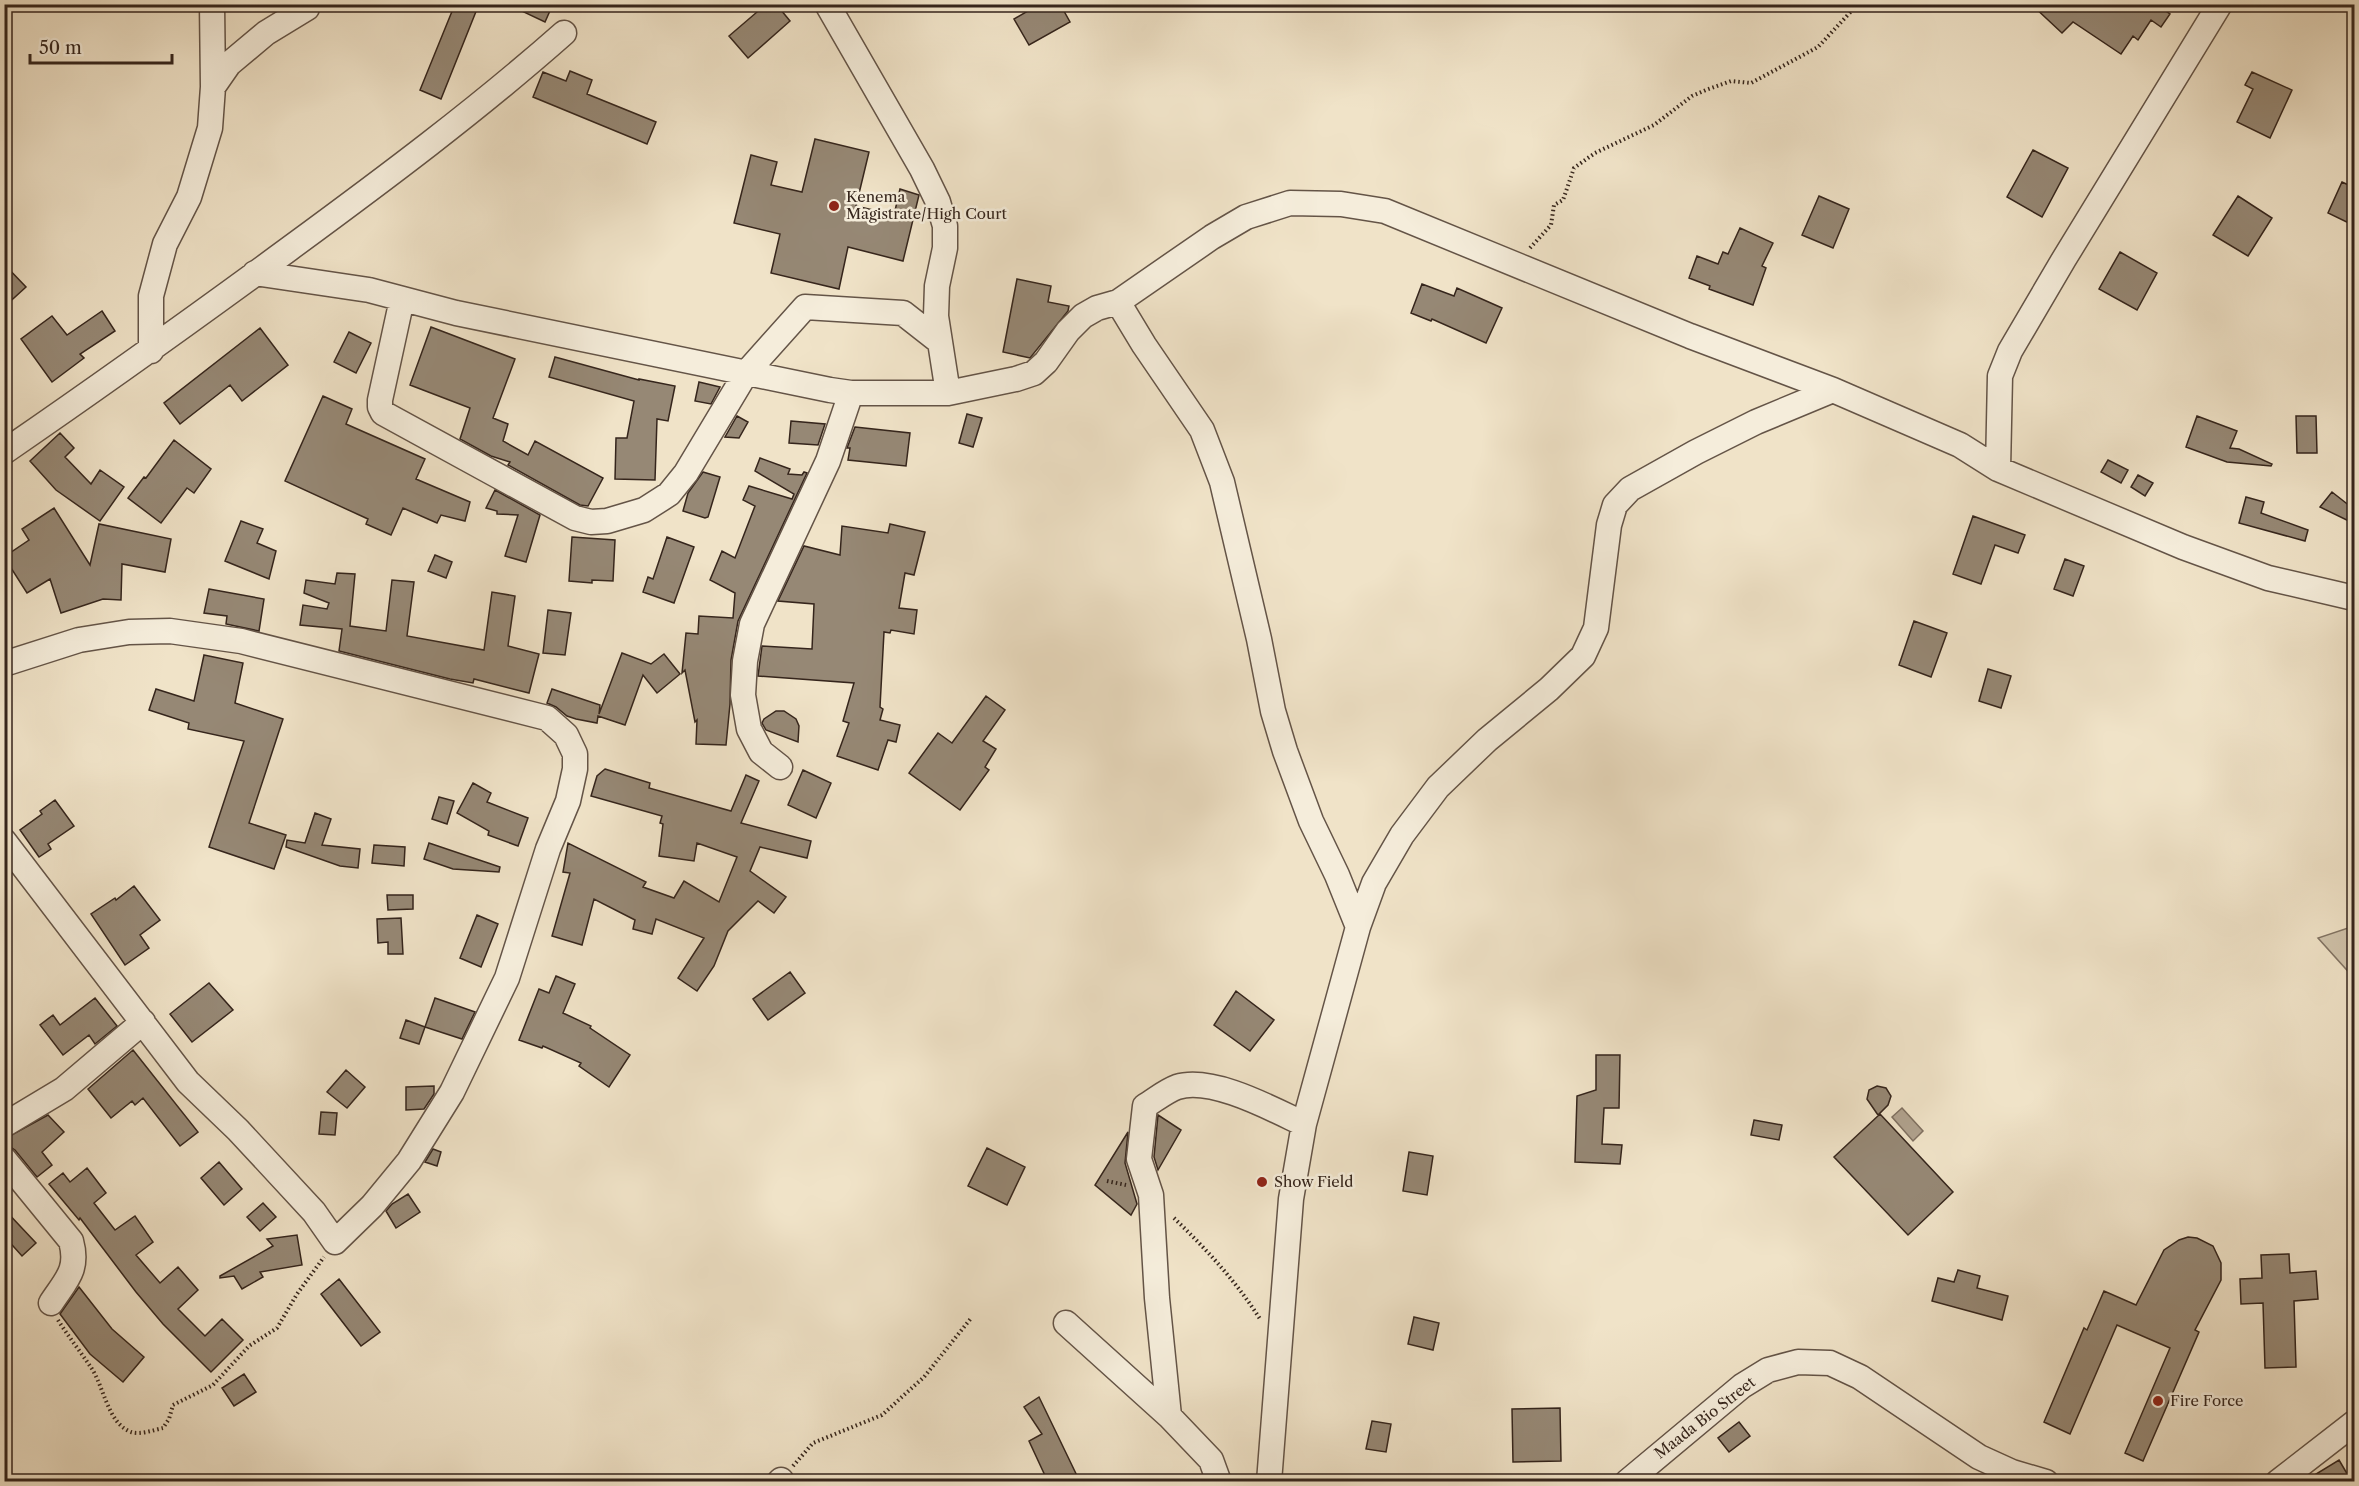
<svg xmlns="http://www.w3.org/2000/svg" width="2359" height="1486" viewBox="0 0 2359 1486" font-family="'Libre Caslon Text',serif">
<rect width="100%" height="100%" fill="#f0e3c8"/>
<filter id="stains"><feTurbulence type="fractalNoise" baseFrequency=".00333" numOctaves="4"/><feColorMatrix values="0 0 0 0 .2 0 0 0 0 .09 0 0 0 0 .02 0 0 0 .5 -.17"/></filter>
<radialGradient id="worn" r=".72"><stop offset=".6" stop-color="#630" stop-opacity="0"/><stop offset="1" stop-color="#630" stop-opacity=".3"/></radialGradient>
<path fill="#d0c3ab" stroke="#827464" stroke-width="1.5" d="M2354,926V978L2318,938Z"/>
<path fill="#b0a28e" stroke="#7f7060" stroke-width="1.5" d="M1902,1108L1923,1131L1913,1141L1892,1117Z"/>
<path fill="#968875" stroke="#35251c" stroke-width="1.5" d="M455,4H479L441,99L420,90Z
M507,4H553L545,22Z
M750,4H776L790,21L748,58L729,36L757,12Z
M1025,4H1060L1070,22L1029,45L1014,19L1028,11Z
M2031,4H2162L2160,7L2170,14L2161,27L2151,20L2138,40L2133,36L2121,54L2073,22L2062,33Z
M570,71L592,80L587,94L656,122L647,144L533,97L543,72L566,81Z
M2252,72L2292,90L2270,138L2237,122L2253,89L2245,85Z
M815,139L869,152L856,206L894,215L900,189L919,195L903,261L848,247L839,289L771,273L780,234L734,223L751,155L777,162L771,185L802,192Z
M2033,150L2068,168L2042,217L2007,197Z
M2342,182L2355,188V226L2328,213Z
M1819,196L1849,209L1833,248L1802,235Z
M2238,196L2272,218L2248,256L2213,235Z
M1740,228L1773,243L1762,266L1766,268L1753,305L1709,289L1710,286L1689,278L1697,256L1718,264L1723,252L1728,254Z
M2120,252L2157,273L2137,310L2099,289Z
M4,264L26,287L4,307Z
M1017,279L1051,286L1048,302L1069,306L1068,311L1030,358L1003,352Z
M1422,284L1454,296L1457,288L1502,308L1486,343L1432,319L1431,321L1411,313Z
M102,311L115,331L80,354L84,358L52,382L21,339L52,316L67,335Z
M431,327L515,359L493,418L508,424L503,441L528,455L535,441L603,478L588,506L580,505L508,465L510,462L491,456L460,439L470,408L410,385Z
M260,328L288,365L242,401L230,385L180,424L164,403Z
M349,332L371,343L356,373L334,362Z
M555,357L639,380V379L675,386L668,421L657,419L655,480L615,479L616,438H627L634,401L549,377Z
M699,382L720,387L711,404L695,401Z
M323,396L352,409L346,424L425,459L416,479L470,502L465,521L441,515L437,523L403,508L391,535L366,524L368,519L285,481Z
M967,414L982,418L973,447L959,443Z
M737,416L748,422L739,438L725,437Z
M2197,416L2237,431L2230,448L2239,449L2272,464L2271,466L2227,462L2186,447Z
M2296,416H2316L2317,453H2297Z
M791,421L825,424L818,445L789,443Z
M855,427L910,433L906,466L848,460L850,448H847Z
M60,433L74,448L65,457L91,484L100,470L124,487L100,521L56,490L30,461Z
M174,440L211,469L194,493L187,488L161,523L128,498L144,477L146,478Z
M760,458L790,469L788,474L802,475L804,472L807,473L738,621L731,660L730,704L726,745L696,744L697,720L695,722L685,670L682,673L686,633L698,634L699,616L733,618L735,593L710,580L722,551L735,558L755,506L743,500L749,486L792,499L794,494L755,471Z
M2108,460L2128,470L2121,483L2101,472Z
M703,472L720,477L708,517L705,518L683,511L688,493Z
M2138,475L2153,483L2145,496L2131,487Z
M495,490L540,515L526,562L505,556L518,515L497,514V511L486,508Z
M2332,492L2355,510V524L2320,507Z
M2246,497L2264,502L2261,513L2308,530L2305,541L2239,523Z
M54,508L90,565L99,524L171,539L165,572L122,564L121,600L103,599L61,613L50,579L27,593L4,557L29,540L22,529Z
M1973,516L2025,535L2018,553L1995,545L1981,584L1953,574Z
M241,521L263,529L257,543L276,551L269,579L225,561Z
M890,524L925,532L914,575L905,573L899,608L917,610L914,634L891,630L890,633L884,632L880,707L883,709L880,720L900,725L896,742L888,740L878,770L837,756L849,723L843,721L854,683L758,676L762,646L812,649L814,604L778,601L804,546L840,555L842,526L888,533Z
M572,537L615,540L613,581L592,580V583L569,581Z
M667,537L694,547L674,603L643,592L648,577L653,579Z
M435,555L452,562L446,578L428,571Z
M2065,559L2084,566L2073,596L2054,589Z
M337,573L355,574L350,626L386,631L392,580L414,582L407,636L484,650L492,592L515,596L508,646L539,654L529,693L474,679L473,683L450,679L339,651L342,629L300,625L303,605L327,609L329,603L304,593L306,580L335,584Z
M209,589L264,599L259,631L226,624L227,616L204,613Z
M548,610L571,613L565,655L543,653Z
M1914,621L1947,633L1931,677L1899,665Z
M622,653L651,664L664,654L680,674L657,693L643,675L625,725L598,716L597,723L576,719L567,716L556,707L547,703L552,689L600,705L599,714Z
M204,655L243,663L235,703L283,719L249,823L286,835L274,869L209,847L244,741L188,729L189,723L149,710L156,689L194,701Z
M1988,669L2011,676L2001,708L1979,701Z
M986,696L1005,710L983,741L996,749L985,767L989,770L960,810L909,773L938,733L952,743Z
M776,711H784L796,719L799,726L798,742L766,730L762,723L764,719Z
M605,769L650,783L649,788L731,811L746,775L759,781L741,823L811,841L807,858L760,847L750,871L786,897L774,913L758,901L728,931L714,966L697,991L678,978L704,938L656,919L652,934L633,929L635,920L594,899L582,945L552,936L570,873L563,872L568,843L646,882L643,887L674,898L684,881L719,902L737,857L697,843L694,861L659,856L663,824L660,823L662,816L591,796L597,776Z
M803,770L831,783L816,818L788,805Z
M473,783L491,793L487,802L528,818L518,846L488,835L489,831L457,813Z
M439,797L454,801L447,824L432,819Z
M55,800L74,826L48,844L51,849L39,857L20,830L42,814L40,811Z
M315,813L331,819L322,845L360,849L358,868L340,866L286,847L287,840L305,843Z
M429,843L500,867L499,872L453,869L424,859Z
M374,845L405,847L404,866L372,863Z
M134,886L160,920L140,935L149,948L125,965L91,914L115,898L116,900Z
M387,895H413V909L388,910Z
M477,915L498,924L481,967L460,958Z
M401,918L403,954H388V942L378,943L377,919Z
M790,972L805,993L768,1020L753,999Z
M556,976L575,984L563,1013L591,1026L590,1028L630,1055L609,1087L579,1066L581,1063L543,1046L542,1048L519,1040L539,989L549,993Z
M209,983L233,1010L192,1042L170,1014Z
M1236,991L1274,1020L1250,1051L1214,1025Z
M95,998L117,1026L95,1044L89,1035L63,1055L40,1025L53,1015L60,1025Z
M435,998L475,1012L462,1039L425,1027Z
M406,1020L425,1027L419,1044L400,1038Z
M133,1050L198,1132L180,1146L143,1098L135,1105L132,1101L111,1118L88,1089Z
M1596,1055H1620L1619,1108H1604L1602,1144L1622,1145L1620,1164L1575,1162L1577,1096L1596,1090Z
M346,1070L365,1087L347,1108L327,1092Z
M434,1086V1094L424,1109L406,1110V1087Z
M1877,1086L1886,1088L1891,1096L1888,1105L1878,1115L1867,1099L1869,1090Z
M321,1112L337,1113L335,1135L319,1134Z
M1880,1114L1953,1192L1908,1235L1834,1157Z
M48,1115L64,1132L42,1152L52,1165L37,1177L15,1150L7,1145L4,1139Z
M1158,1115L1181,1130L1158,1170L1154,1157Z
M1754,1120L1782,1125L1779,1140L1751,1135Z
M1128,1132L1125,1163L1137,1204L1131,1215L1095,1185Z
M987,1148L1025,1167L1007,1205L968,1186Z
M433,1149L441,1152L437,1166L425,1162Z
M1409,1152L1433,1156L1427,1195L1403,1191Z
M219,1162L242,1189L224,1205L201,1178Z
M87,1168L106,1193L94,1203L115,1230L135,1216L153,1242L136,1255L160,1283L178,1267L198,1290L178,1309L205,1336L222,1319L243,1340L211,1372L163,1324L136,1292L80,1218L79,1220L49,1184L63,1173L70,1182Z
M408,1194L420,1212L396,1228L386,1211L392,1204Z
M263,1203L276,1217L260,1231L247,1217Z
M4,1209L36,1243L22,1256L4,1236Z
M297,1235L302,1265L260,1272L263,1277L242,1289L234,1276L220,1278V1276L273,1246L267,1239Z
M2188,1237L2197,1238L2213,1246L2221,1263V1280L2195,1330L2199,1332L2143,1461L2125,1453L2170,1348L2117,1325L2070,1434L2044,1422L2084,1328L2087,1330L2104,1291L2136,1305L2164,1250L2179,1240Z
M2289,1254L2290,1273L2316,1271L2318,1299L2294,1301L2296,1367L2265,1368L2263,1303L2241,1304L2240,1279L2262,1278L2261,1255Z
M1958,1270L1980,1276L1977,1288L2008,1296L2002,1320L1932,1301L1938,1278L1954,1282Z
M339,1279L380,1332L361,1346L321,1294Z
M79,1287L112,1329L144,1357L123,1382L90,1354L60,1314Z
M1414,1317L1439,1323L1433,1350L1408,1344Z
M244,1374L256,1392L234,1406L222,1388Z
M1039,1397L1054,1428L1080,1482H1048L1029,1441L1042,1434L1024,1407Z
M1560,1408L1561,1461L1513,1462L1512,1409Z
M1372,1421L1391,1424L1386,1452L1366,1449Z
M1739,1422L1750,1436L1729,1452L1718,1438Z
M2339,1460L2352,1482H2303Z"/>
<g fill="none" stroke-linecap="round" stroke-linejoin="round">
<defs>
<path id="minor" d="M212,4L213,87
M827,4L922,169L938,202L945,226V248L937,286L936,316L948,393
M255,273L369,290L456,313L830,390L851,393H948L1016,379L1034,373L1046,362L1068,331L1083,316L1097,308L1118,302L1212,237L1246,217L1290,203L1341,204L1385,211L1690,336L1833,390L1960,445L1998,469L2183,547L2268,578L2354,598
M402,299L380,400V407L383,413L575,518L591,522L607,521L644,510L669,494L686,473L746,373L805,307L903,313L940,342
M1118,302L1144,345L1202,430L1222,482L1259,639L1273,711L1285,751L1311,821L1337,875L1358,927
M151,351V296L165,244L189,197L210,128L213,87L229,64L266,33L307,8L308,4
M4,452C100,386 195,318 289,249C383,180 477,110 564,33
M1998,469L2000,376L2010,351L2064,259L2220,4
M4,664L79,640L129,632L170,631L241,641L547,718L566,735L575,754V769L568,801L548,849L507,978L452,1092L409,1161L372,1206L335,1242L314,1212L238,1130L188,1082L4,841
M780,767L761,752L749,729L743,695L745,661L752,624L828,461L851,393
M4,1125L64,1089L143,1022
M4,1159L71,1241C79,1270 66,1280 51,1303
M1066,1323L1169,1416
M779,1482L781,1480
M1219,1482L1211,1460L1169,1416L1157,1298L1151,1195L1139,1159L1145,1106C1155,1100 1166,1091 1177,1087C1212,1076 1272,1109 1304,1124
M1269,1482L1291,1199L1304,1124L1358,927L1374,883L1402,835L1438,787L1487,740L1549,689L1583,656L1596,628L1609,525L1615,505L1630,489L1696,452L1756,422L1833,390
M1627,1482L1742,1386L1768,1370L1798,1362L1830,1363L1860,1377L1979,1457L2012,1472L2046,1482
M2278,1482L2354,1423"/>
</defs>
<use href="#minor" stroke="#645447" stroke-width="27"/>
<path stroke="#35251c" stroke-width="4" stroke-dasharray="1.5 3" stroke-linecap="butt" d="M1530,248L1551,225L1554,205L1563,200L1574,168L1595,153L1654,125L1692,96L1706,90L1731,81L1751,83L1818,47L1858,4
M1107,1181L1126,1185
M1174,1218C1206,1249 1236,1281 1260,1319
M58,1320C68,1336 80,1351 90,1366C104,1385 107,1423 131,1432C140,1435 154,1430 163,1428L169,1419L173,1405L213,1385L249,1346L277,1328L297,1294L324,1257
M793,1466L813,1443L882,1415L924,1377L972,1317"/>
<use href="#minor" stroke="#f5eddb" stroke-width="24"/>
</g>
<g fill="#8f2418" stroke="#f5eddb" stroke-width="2">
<circle cx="834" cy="206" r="6"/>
<circle cx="1262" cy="1182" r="6"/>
<circle cx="2158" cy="1401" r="6"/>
</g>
<g text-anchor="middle" stroke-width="5" stroke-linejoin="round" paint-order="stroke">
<g font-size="15" fill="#35251c" stroke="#f5eddb" text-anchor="start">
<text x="846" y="202">Kenema<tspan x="846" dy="17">Magistrate/High Court</tspan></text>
<text x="1274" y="1187">Show Field</text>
<text x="2170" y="1406">Fire Force</text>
</g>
<g font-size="15" fill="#35251c" stroke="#f5eddb">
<text transform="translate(1705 1418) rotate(-38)" y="5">Maada Bio Street</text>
</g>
</g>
<rect width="2359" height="1486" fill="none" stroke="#f0e3c8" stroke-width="24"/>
<rect x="6" y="6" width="2347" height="1474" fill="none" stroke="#35251c" stroke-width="3"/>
<rect x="12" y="12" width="2335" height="1462" fill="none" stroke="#35251c" stroke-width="1.5"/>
<path d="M30 54v9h142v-9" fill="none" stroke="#35251c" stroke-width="3"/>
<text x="39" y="54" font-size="18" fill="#35251c" stroke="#f5eddb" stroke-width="4.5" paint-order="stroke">50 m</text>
<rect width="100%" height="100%" filter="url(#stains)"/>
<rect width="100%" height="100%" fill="url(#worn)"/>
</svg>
